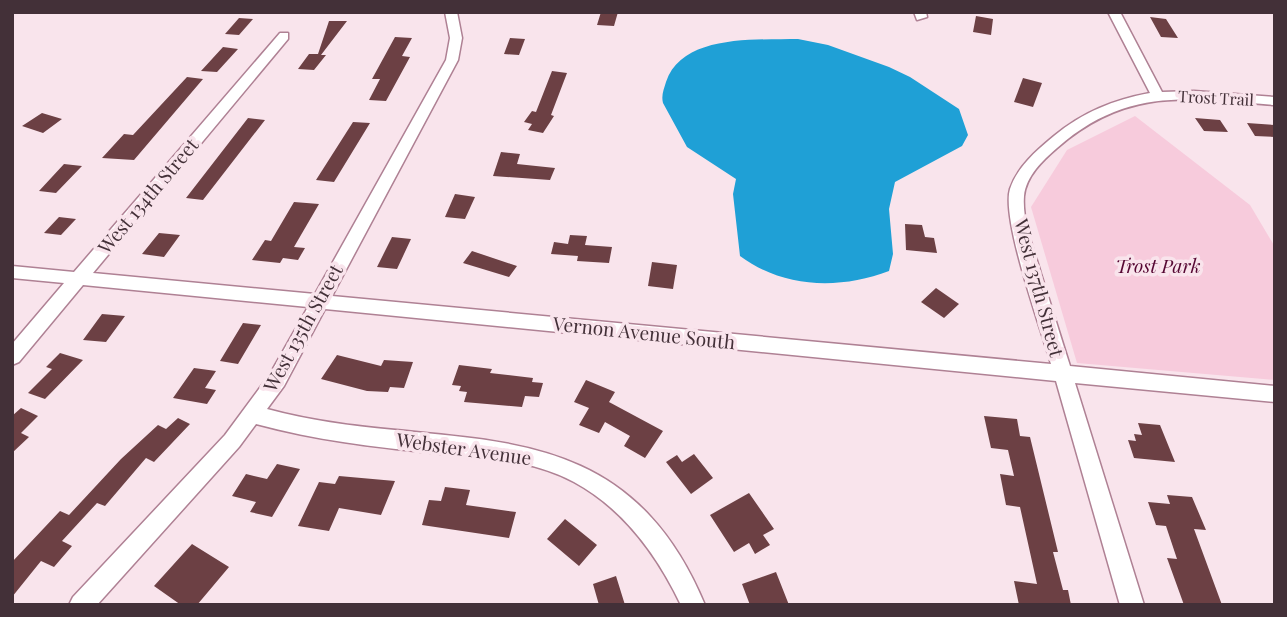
<svg xmlns="http://www.w3.org/2000/svg" width="1287" height="617" viewBox="0 0 1287 617" font-family="'Playfair Display',serif">
<rect width="100%" height="100%" fill="#f9e4ec"/>
<path fill="#f7cbdc" d="M1135,116L1250,205L1275,247V380L1077,363L1031,207L1067,150Z"/>
<path fill="#1fa0d6" d="M798,39L828,45L889,67L910,77L959,109L968,135L962,146L895,182L889,209L893,254L889,271C839,290 783,288 740,256L733,194L736,179L687,147L663,103C661,95 664,89 666,82C682,34 756,40 798,39Z"/>
<path fill="#6c4044" d="M601,12H618L614,26L597,25Z
M976,16L993,19L991,35L973,32Z
M1150,17L1166,19L1178,38L1161,37Z
M239,18L253,19L239,35L225,34Z
M329,21H347L321,55H326L314,70L298,69L309,54H318Z
M395,37L412,38L402,56L410,57L386,101L369,100L380,79H372Z
M510,38L525,39L519,55L504,54Z
M223,47L238,49L217,72L201,71Z
M552,71L567,73L551,115L554,116L543,133L528,130L532,124L524,122L532,111L536,112Z
M187,77L203,79L134,160L102,158L124,134L133,135Z
M1023,78L1042,83L1033,107L1014,102Z
M42,113L62,119L43,133L22,126Z
M248,118L265,120L203,200L186,198Z
M1195,118L1220,120L1228,132L1204,131Z
M353,122L370,123L334,182L316,180Z
M1247,123L1275,125V137L1255,136Z
M501,152L520,154L517,164L555,168L550,180L493,176Z
M64,164L82,166L56,193L39,191Z
M455,194L475,197L465,219L445,217Z
M294,202L319,204L294,247L305,248L298,260L283,258L280,263L252,260L265,240L271,241Z
M59,217L76,219L61,235L44,233Z
M905,224L922,225L925,237L934,238L937,253L906,250Z
M159,233L180,235L164,257L142,254Z
M570,235L587,236L585,245L612,247L609,263L577,261L578,256L551,254L554,242L568,244Z
M392,237L411,239L397,269L377,267Z
M472,251L517,266L509,277L463,263Z
M652,262L677,265L673,289L648,286Z
M936,288L959,304L944,318L921,302Z
M102,314L125,316L106,342L83,340Z
M243,323L261,325L238,364L220,361Z
M60,353L83,360L45,399L28,393L52,369L46,367Z
M337,355L381,366L384,360L413,362L404,388L390,387L388,392L367,391L321,379Z
M459,365L492,369L490,373L533,378L532,382L543,383L539,397L525,396L522,407L464,402L467,392L459,391L461,386L452,385Z
M194,368L216,371L205,388L216,390L207,404L173,398Z
M586,380L615,392L609,402L663,431L645,458L624,446L630,436L605,422L599,433L579,425L589,408L574,402Z
M21,408L38,416L21,433L29,437L12,453V416Z
M984,416L1017,419L1020,436L1030,437L1058,552H1053L1063,590H1068L1071,605H1019L1014,581L1037,584L1020,507L1006,505L1000,474L1014,476L1008,450L991,448Z
M178,418L190,424L154,462L146,458L105,506L97,503L62,541L72,546L54,567L41,561L12,597V562L60,511L69,515L121,459L158,425L166,429Z
M1138,423L1160,425L1175,462L1134,458L1128,440L1136,441L1134,434L1142,435Z
M694,454L713,478L691,494L666,462L677,455L682,462Z
M277,464L300,469L272,517L250,512L256,502L232,496L246,474L267,479Z
M339,476L395,481L381,515L339,508L329,531L298,526L319,482L335,484Z
M445,487L470,490L466,505L516,512L509,538L422,525L429,500L441,501Z
M749,493L774,529L763,535L770,545L755,554L749,543L734,552L710,515Z
M1167,495L1192,497L1206,530L1194,529L1222,605H1184L1167,558L1177,559L1166,526L1156,525L1148,502L1170,504Z
M565,519L597,545L579,566L547,539Z
M192,544L229,567L197,605H181L154,586Z
M776,572L789,605H750L742,584Z
M616,576L625,605H599L593,584Z"/>
<g fill="none" stroke-linecap="round" stroke-linejoin="round">
<defs>
<path id="minor" d="M445,12H457L462,38L458,60L332,296L1051,364C1041,329 1001,219 1010,189C1017,167 1037,150 1054,136C1083,112 1113,100 1150,93L1108,12H1120L1162,92L1194,91L1275,97V105C1188,99 1128,86 1057,148C1043,160 1026,176 1024,196C1022,222 1034,249 1041,274C1051,305 1060,335 1070,366L1275,386V402L1075,383L1144,605H1120L1056,381L325,309L284,386L267,409C442,457 617,394 705,605H681C657,555 624,509 574,482C531,459 482,458 434,453C374,447 315,440 256,424L239,447L97,605H69L73,597L225,435L270,374L308,307L83,285L19,362L12,365V344L64,283L12,278V266L74,272L280,33H288V39L93,273L315,294L446,60L450,38Z
M914,12H926L927,17L917,20Z"/>
</defs>
<use href="#minor" stroke="#af8194" stroke-width="3"/>
<use href="#minor" fill="#fff" fill-rule="evenodd"/>
</g>
<g text-anchor="middle" stroke-width="7" stroke-linejoin="round" paint-order="stroke">
<g font-size="16" fill="#433038" stroke="#f9e4ec">
<text transform="translate(1216 98) rotate(3)" y="6">Trost Trail</text>
</g>
<g font-size="19" fill="#433038" stroke="#f9e4ec">
<text transform="translate(148 196) rotate(-50)" y="7">West 134th Street</text>
<text transform="translate(1039 288) rotate(75)" y="7">West 137th Street</text>
<text transform="translate(303 328) rotate(-61)" y="7">West 135th Street</text>
<text transform="translate(644 333) rotate(6)" y="7">Vernon Avenue South</text>
<text transform="translate(464 449) rotate(8)" y="7">Webster Avenue</text>
</g>
<g font-size="19" font-style="italic" fill="#560733" stroke="#f9e4ec">
<text x="1158" y="273">Trost Park</text>
</g>
</g>
<rect width="1287" height="617" fill="none" stroke="#433038" stroke-width="28"/>
</svg>
